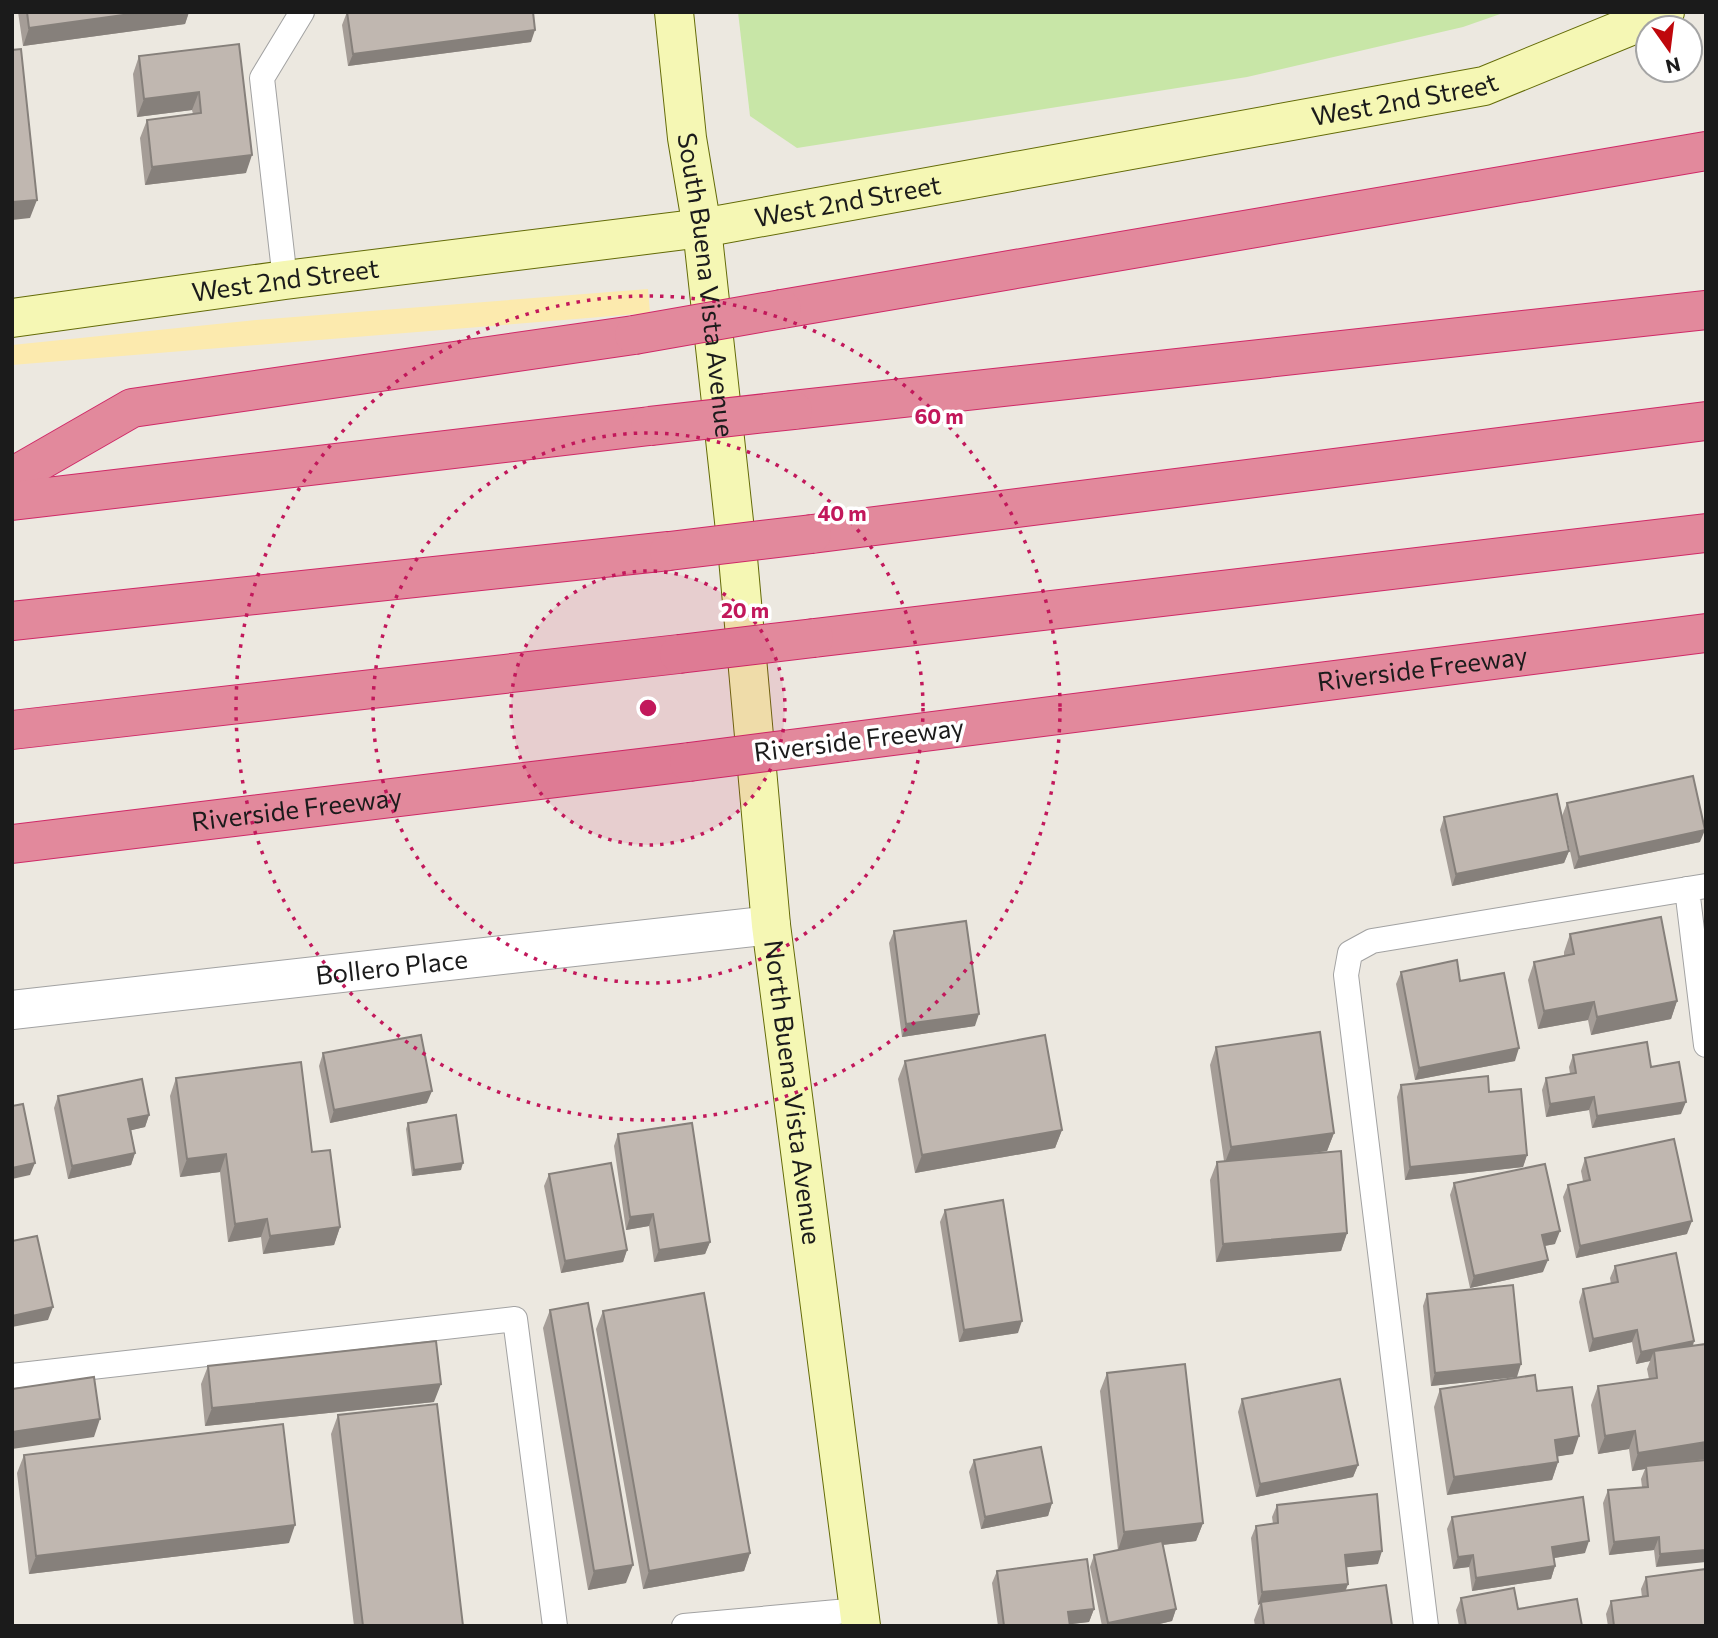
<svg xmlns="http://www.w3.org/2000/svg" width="1718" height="1638" viewBox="0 0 1718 1638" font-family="Commissioner,sans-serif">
<rect width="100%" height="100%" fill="#ece8e0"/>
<path fill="#c8e6a7" d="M738,12H1506L1463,27L1247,77L797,148L750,116Z"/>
<path fill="#fceaae" d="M648,289L650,313L12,365V345L256,320Z"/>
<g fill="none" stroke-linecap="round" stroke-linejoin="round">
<defs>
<path id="lane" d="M285,280L262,78L302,12
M1687,889L1706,1045
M12,1376L515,1319L555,1626
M684,1626L859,1610
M1426,1626L1346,975L1350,953L1372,941L1706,886"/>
<g id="street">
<path id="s1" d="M12,1010L771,925"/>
</g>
<g id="secondary">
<path id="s2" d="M674,12L687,138L702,228L738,558L771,925L861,1626"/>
<path id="s3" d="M12,318L285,280L702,228L1484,86L1665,12"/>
</g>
<g id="highway">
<path d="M782,309L1706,151"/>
<path d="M793,410L1706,310"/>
<path d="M12,477L132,408L634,335"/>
<path d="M12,501L650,426"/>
<path d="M812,534L1706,421"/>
<path d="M12,621L669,551"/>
<path d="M814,638L1706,533"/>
<path d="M12,730L679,654"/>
<path id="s4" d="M846,742L1706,633"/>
<path id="s5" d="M12,844L689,762"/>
</g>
</defs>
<use href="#lane" stroke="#a2a2a2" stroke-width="26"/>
<use href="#street" stroke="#a2a2a2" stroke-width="40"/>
<use href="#secondary" stroke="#646b08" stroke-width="40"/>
<use href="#highway" stroke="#cf2967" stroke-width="40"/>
<use href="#lane" stroke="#fff" stroke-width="24"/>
<use href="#street" stroke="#fff" stroke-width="38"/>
<use href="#secondary" stroke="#f5f7b4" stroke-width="38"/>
<use href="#highway" stroke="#e2899c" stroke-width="38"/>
<defs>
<path id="highway-bridge" d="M634,335L782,309
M650,426L793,410
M669,551L812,534
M679,654L814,638
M689,762L846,742"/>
</defs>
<use href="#highway-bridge" stroke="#cf2967" stroke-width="40" stroke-linecap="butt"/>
<use href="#highway-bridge" stroke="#e2899c" stroke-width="38"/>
</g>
<path fill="#a59d97" d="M18,12H189L185,24L23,46Z
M347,12L531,42L348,66L342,25Z
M239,44L246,173L145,185L140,138L147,120L193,114L192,110L137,117L133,74L139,56Z
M1567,803L1700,842L1574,869L1562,816Z
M1444,817L1569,851L1564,863L1452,886L1440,830Z
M894,931L975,1026L902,1037L889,943Z
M1570,934L1677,1001L1671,1019L1591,1035L1588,1020L1538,1029L1528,980L1534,962L1564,956V952Z
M1401,972L1460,981L1515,1061L1415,1080L1396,984Z
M1216,1047L1334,1133L1327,1151L1296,1155L1347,1233L1341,1251L1216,1262L1210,1180L1217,1162L1224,1161L1210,1065Z
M323,1053L427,1103L330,1123L319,1066Z
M1573,1055L1681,1114L1592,1128L1589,1110L1546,1117L1542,1090L1546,1078L1570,1074L1569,1067Z
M905,1061L1062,1130L1055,1148L915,1173L898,1079Z
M176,1078L312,1152L340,1227L334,1245L263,1254L261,1237L228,1242L220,1172L180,1177L170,1096Z
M1401,1085L1489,1092L1527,1155L1523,1167L1405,1180L1397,1097Z
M58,1096L149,1115L145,1127L131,1130L135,1153L131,1165L68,1179L54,1108Z
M408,1123L461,1170L412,1176L406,1129Z
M618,1134L710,1242L705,1254L654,1262L649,1226L626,1230L614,1146Z
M1585,1158L1687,1234L1576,1258L1563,1197L1568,1185L1583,1181L1581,1171Z
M549,1174L627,1250L623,1262L561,1273L544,1186Z
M1454,1183L1555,1244L1545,1246L1543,1272L1470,1288L1450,1195Z
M945,1210L1018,1333L959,1342L940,1222Z
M1615,1266L1694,1341L1693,1346L1706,1459L1656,1567L1654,1550L1609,1555L1603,1503L1608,1490L1642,1487L1641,1479L1645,1469L1632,1471L1629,1449L1598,1454L1591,1405L1598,1386L1649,1379L1647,1369L1650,1361L1636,1364L1632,1342L1589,1352L1579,1302L1583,1289L1611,1284L1610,1278Z
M1427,1294L1517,1377L1431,1386L1423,1306Z
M550,1310L626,1583L588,1590L543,1328Z
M603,1311L750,1553L744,1571L643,1589L596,1329Z
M208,1366L434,1402L205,1426L201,1384Z
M1107,1373L1203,1523L1196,1541L1163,1545L1176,1609L1172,1621L1151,1626H1102L1090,1567L1094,1555L1118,1550L1100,1391Z
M1440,1389L1573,1454L1557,1456L1558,1462L1552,1480L1447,1495L1434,1407Z
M1242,1399L1358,1465L1353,1477L1256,1497L1238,1412Z
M338,1415L463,1626H354L331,1434Z
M24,1455L289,1543L29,1574L17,1473Z
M974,1460L1052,1503L1048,1516L981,1529L969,1472Z
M1277,1505L1378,1564L1346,1567L1348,1584L1346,1590L1392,1626H1255L1254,1620L1260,1604L1258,1605L1251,1538L1256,1526L1273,1524L1272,1517Z
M1452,1517L1585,1553L1554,1558L1555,1566L1551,1579L1472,1591L1469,1567L1453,1569L1447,1529Z
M997,1571L1094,1609L1089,1622L1070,1624V1626H998L992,1583Z
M1646,1577L1706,1626H1608L1606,1614L1611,1601L1642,1597L1641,1589Z
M1461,1598L1518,1609L1582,1626H1459L1456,1610Z"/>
<path fill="#86807b" d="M145,12H189L185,24L23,46L29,28Z
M535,30L531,42L348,66L353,54Z
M199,92L192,110L137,117L144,99Z
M252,155L246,173L145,185L152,167Z
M37,200L30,218L12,220V202Z
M1705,830L1700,842L1574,869L1579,857Z
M1569,851L1564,863L1452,886L1456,874Z
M1677,1001L1671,1019L1591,1035L1597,1017Z
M1594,1002L1588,1020L1538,1029L1544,1011Z
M979,1014L975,1026L902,1037L906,1024Z
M1519,1048L1515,1061L1415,1080L1419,1068Z
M432,1091L427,1103L330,1123L334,1110Z
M1594,1097L1589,1110L1546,1117L1550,1104Z
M1686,1102L1681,1114L1592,1128L1597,1116Z
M149,1115L145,1127L124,1132L128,1119Z
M1062,1130L1055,1148L915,1173L922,1155Z
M1334,1133L1327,1151L1224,1165L1231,1147Z
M135,1153L131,1165L68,1179L72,1166Z
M226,1154L220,1172L180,1177L187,1159Z
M1527,1155L1523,1167L1405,1180L1410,1167Z
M35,1163L30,1175L12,1179V1168Z
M463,1163L461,1170L412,1176L414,1170Z
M653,1214L649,1226L626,1230L630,1217Z
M267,1219L261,1237L228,1242L235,1224Z
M1692,1221L1687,1234L1576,1258L1580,1246Z
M340,1227L334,1245L263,1254L270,1236Z
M1560,1231L1555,1244L1538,1247L1542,1235Z
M1347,1233L1341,1251L1216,1262L1223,1244Z
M710,1242L705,1254L654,1262L659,1250Z
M627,1250L623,1262L561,1273L565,1261Z
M1548,1260L1543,1272L1470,1288L1474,1276Z
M53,1307L48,1320L12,1327V1316Z
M1022,1321L1018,1333L959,1342L964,1330Z
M1637,1330L1632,1342L1589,1352L1593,1339Z
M1694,1341L1690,1353L1654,1351L1650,1361L1636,1364L1641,1352Z
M1521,1364L1517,1377L1431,1386L1435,1373Z
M441,1384L434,1402L205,1426L212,1408Z
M100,1419L94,1437L12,1449V1432Z
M1635,1431L1629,1449L1598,1454L1605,1436Z
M1579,1436L1573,1454L1548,1458L1555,1440Z
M1706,1442V1459L1646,1466L1645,1469L1632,1471L1638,1453Z
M1558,1462L1552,1480L1447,1495L1454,1477Z
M1358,1465L1353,1477L1256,1497L1260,1484Z
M1052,1503L1048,1516L981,1529L985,1517Z
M1203,1523L1196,1541L1118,1550L1124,1532Z
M295,1525L289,1543L29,1574L36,1556Z
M1659,1537L1654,1550L1609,1555L1614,1542Z
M1589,1541L1585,1553L1548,1559L1552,1547Z
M1706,1550V1562L1656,1567L1660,1554Z
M1382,1551L1378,1564L1340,1568L1345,1555Z
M750,1553L744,1571L643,1589L649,1571Z
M1473,1555L1469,1567L1453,1569L1458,1557Z
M633,1565L626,1583L588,1590L594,1571Z
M1555,1566L1551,1579L1472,1591L1476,1578Z
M1348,1584L1343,1596L1261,1602L1260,1604L1258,1605L1262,1592Z
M1094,1609L1089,1622L1064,1625L1068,1612Z
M1176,1609L1172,1621L1151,1626H1107L1108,1623Z"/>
<path fill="#c0b7b0" stroke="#86807b" stroke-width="2" d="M27,12H145L29,28Z
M347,12H533L535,30L353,54Z
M239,44L252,155L152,167L147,120L201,113L199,92L144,99L139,56Z
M21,49L37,200L12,202V50Z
M1693,776L1705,830L1579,857L1567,803Z
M1557,794L1569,851L1456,874L1444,817Z
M1661,917L1677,1001L1597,1017L1594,1002L1544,1011L1534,962L1574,954L1570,934Z
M966,921L979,1014L906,1024L894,931Z
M1457,960L1460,981L1504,973L1519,1048L1419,1068L1401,972Z
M1320,1032L1334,1133L1231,1147L1216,1047Z
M421,1035L432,1091L334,1110L323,1053Z
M1045,1035L1062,1130L922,1155L905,1061Z
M1647,1042L1651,1067L1679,1062L1686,1102L1597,1116L1594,1097L1550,1104L1546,1078L1576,1073L1573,1055Z
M301,1062L312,1152L330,1150L340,1227L270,1236L267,1219L235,1224L226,1154L187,1159L176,1078Z
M1488,1076L1489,1092L1521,1089L1527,1155L1410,1167L1401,1085Z
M142,1079L149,1115L128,1119L135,1153L72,1166L58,1096Z
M23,1104L35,1163L12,1168V1106Z
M456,1115L463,1163L414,1170L408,1123Z
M692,1123L710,1242L659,1250L653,1214L630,1217L618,1134Z
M1674,1139L1692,1221L1580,1246L1568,1185L1590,1180L1585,1158Z
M1341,1151L1347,1233L1223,1244L1217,1162Z
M611,1163L627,1250L565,1261L549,1174Z
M1545,1164L1560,1231L1542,1235L1548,1260L1474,1276L1454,1183Z
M1003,1200L1022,1321L964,1330L945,1210Z
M37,1236L53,1307L12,1316V1241Z
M1676,1253L1694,1341L1641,1352L1637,1330L1593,1339L1583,1289L1618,1282L1615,1266Z
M1513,1285L1521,1364L1435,1373L1427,1294Z
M704,1293L750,1553L649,1571L603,1311Z
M588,1303L633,1565L594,1571L550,1310Z
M436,1341L441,1384L212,1408L208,1366Z
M1706,1344V1442L1638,1453L1635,1431L1605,1436L1598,1386L1657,1378L1654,1351Z
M1185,1364L1203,1523L1124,1532L1107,1373Z
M1535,1375L1537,1391L1572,1387L1579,1436L1555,1440L1558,1462L1454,1477L1440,1389Z
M94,1377L100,1419L12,1432V1389Z
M1340,1379L1358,1465L1260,1484L1242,1399Z
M437,1404L463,1626H363L338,1415Z
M283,1424L295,1525L36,1556L24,1455Z
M1041,1447L1052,1503L985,1517L974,1460Z
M1706,1460V1550L1660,1554L1659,1537L1614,1542L1608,1490L1648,1487L1646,1466Z
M1377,1494L1382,1551L1345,1555L1348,1584L1262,1592L1256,1526L1278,1523L1277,1505Z
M1583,1497L1589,1541L1552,1547L1555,1566L1476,1578L1473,1555L1458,1557L1452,1517Z
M1162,1541L1176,1609L1108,1623L1094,1555Z
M1087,1559L1094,1609L1068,1612L1070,1626H1004L997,1571Z
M1706,1569V1626H1614L1611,1601L1648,1596L1646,1577Z
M1386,1585L1392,1626H1264L1261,1602Z
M1514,1588L1518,1609L1577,1599L1582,1626H1466L1461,1598Z"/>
<circle cx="648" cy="708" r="137" fill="#c2185b" fill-opacity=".12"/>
<g fill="none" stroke="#c2185b" stroke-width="3.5" stroke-dasharray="3.5 7">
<circle cx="648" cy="708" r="137"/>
<circle cx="648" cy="708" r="275"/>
<circle cx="648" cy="708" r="412"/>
</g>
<g text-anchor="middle" stroke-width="7" stroke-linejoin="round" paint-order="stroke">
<g font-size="26" fill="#1b1b1b" stroke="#fff">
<text dy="9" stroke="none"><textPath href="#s3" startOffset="1410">West 2nd Street</textPath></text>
<text dy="9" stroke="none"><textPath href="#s3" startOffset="844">West 2nd Street</textPath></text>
<text dy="9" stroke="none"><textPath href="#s3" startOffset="276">West 2nd Street</textPath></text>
<text dy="9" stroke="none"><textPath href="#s2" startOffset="275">South Buena Vista Avenue</textPath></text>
<text dy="9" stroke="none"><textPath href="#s4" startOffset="581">Riverside Freeway</textPath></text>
<text transform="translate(859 740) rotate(-7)" y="9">Riverside Freeway</text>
<text dy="9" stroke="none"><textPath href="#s5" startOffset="287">Riverside Freeway</textPath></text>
<text dy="9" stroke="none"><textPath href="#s1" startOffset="382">Bollero Place</textPath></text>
<text dy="9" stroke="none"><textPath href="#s2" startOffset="1087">North Buena Vista Avenue</textPath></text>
</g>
</g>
<circle cx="648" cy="708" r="10" fill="#c2185b" stroke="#fff" stroke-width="3.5"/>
<g font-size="21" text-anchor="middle" font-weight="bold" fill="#c2185b" stroke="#fff" stroke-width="7" stroke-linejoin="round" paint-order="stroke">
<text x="939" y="424">60 m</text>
<text x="842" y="521">40 m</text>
<text x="745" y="618">20 m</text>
</g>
<rect width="1718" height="1638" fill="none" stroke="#1b1b1b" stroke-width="28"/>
<g transform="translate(1669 49) rotate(166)"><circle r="33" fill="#ffffff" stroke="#a4a4a4" stroke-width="2"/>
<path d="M0-5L12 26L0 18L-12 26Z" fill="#bf070c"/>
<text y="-10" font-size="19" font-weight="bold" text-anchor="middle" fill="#1b1b1b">N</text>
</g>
</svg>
